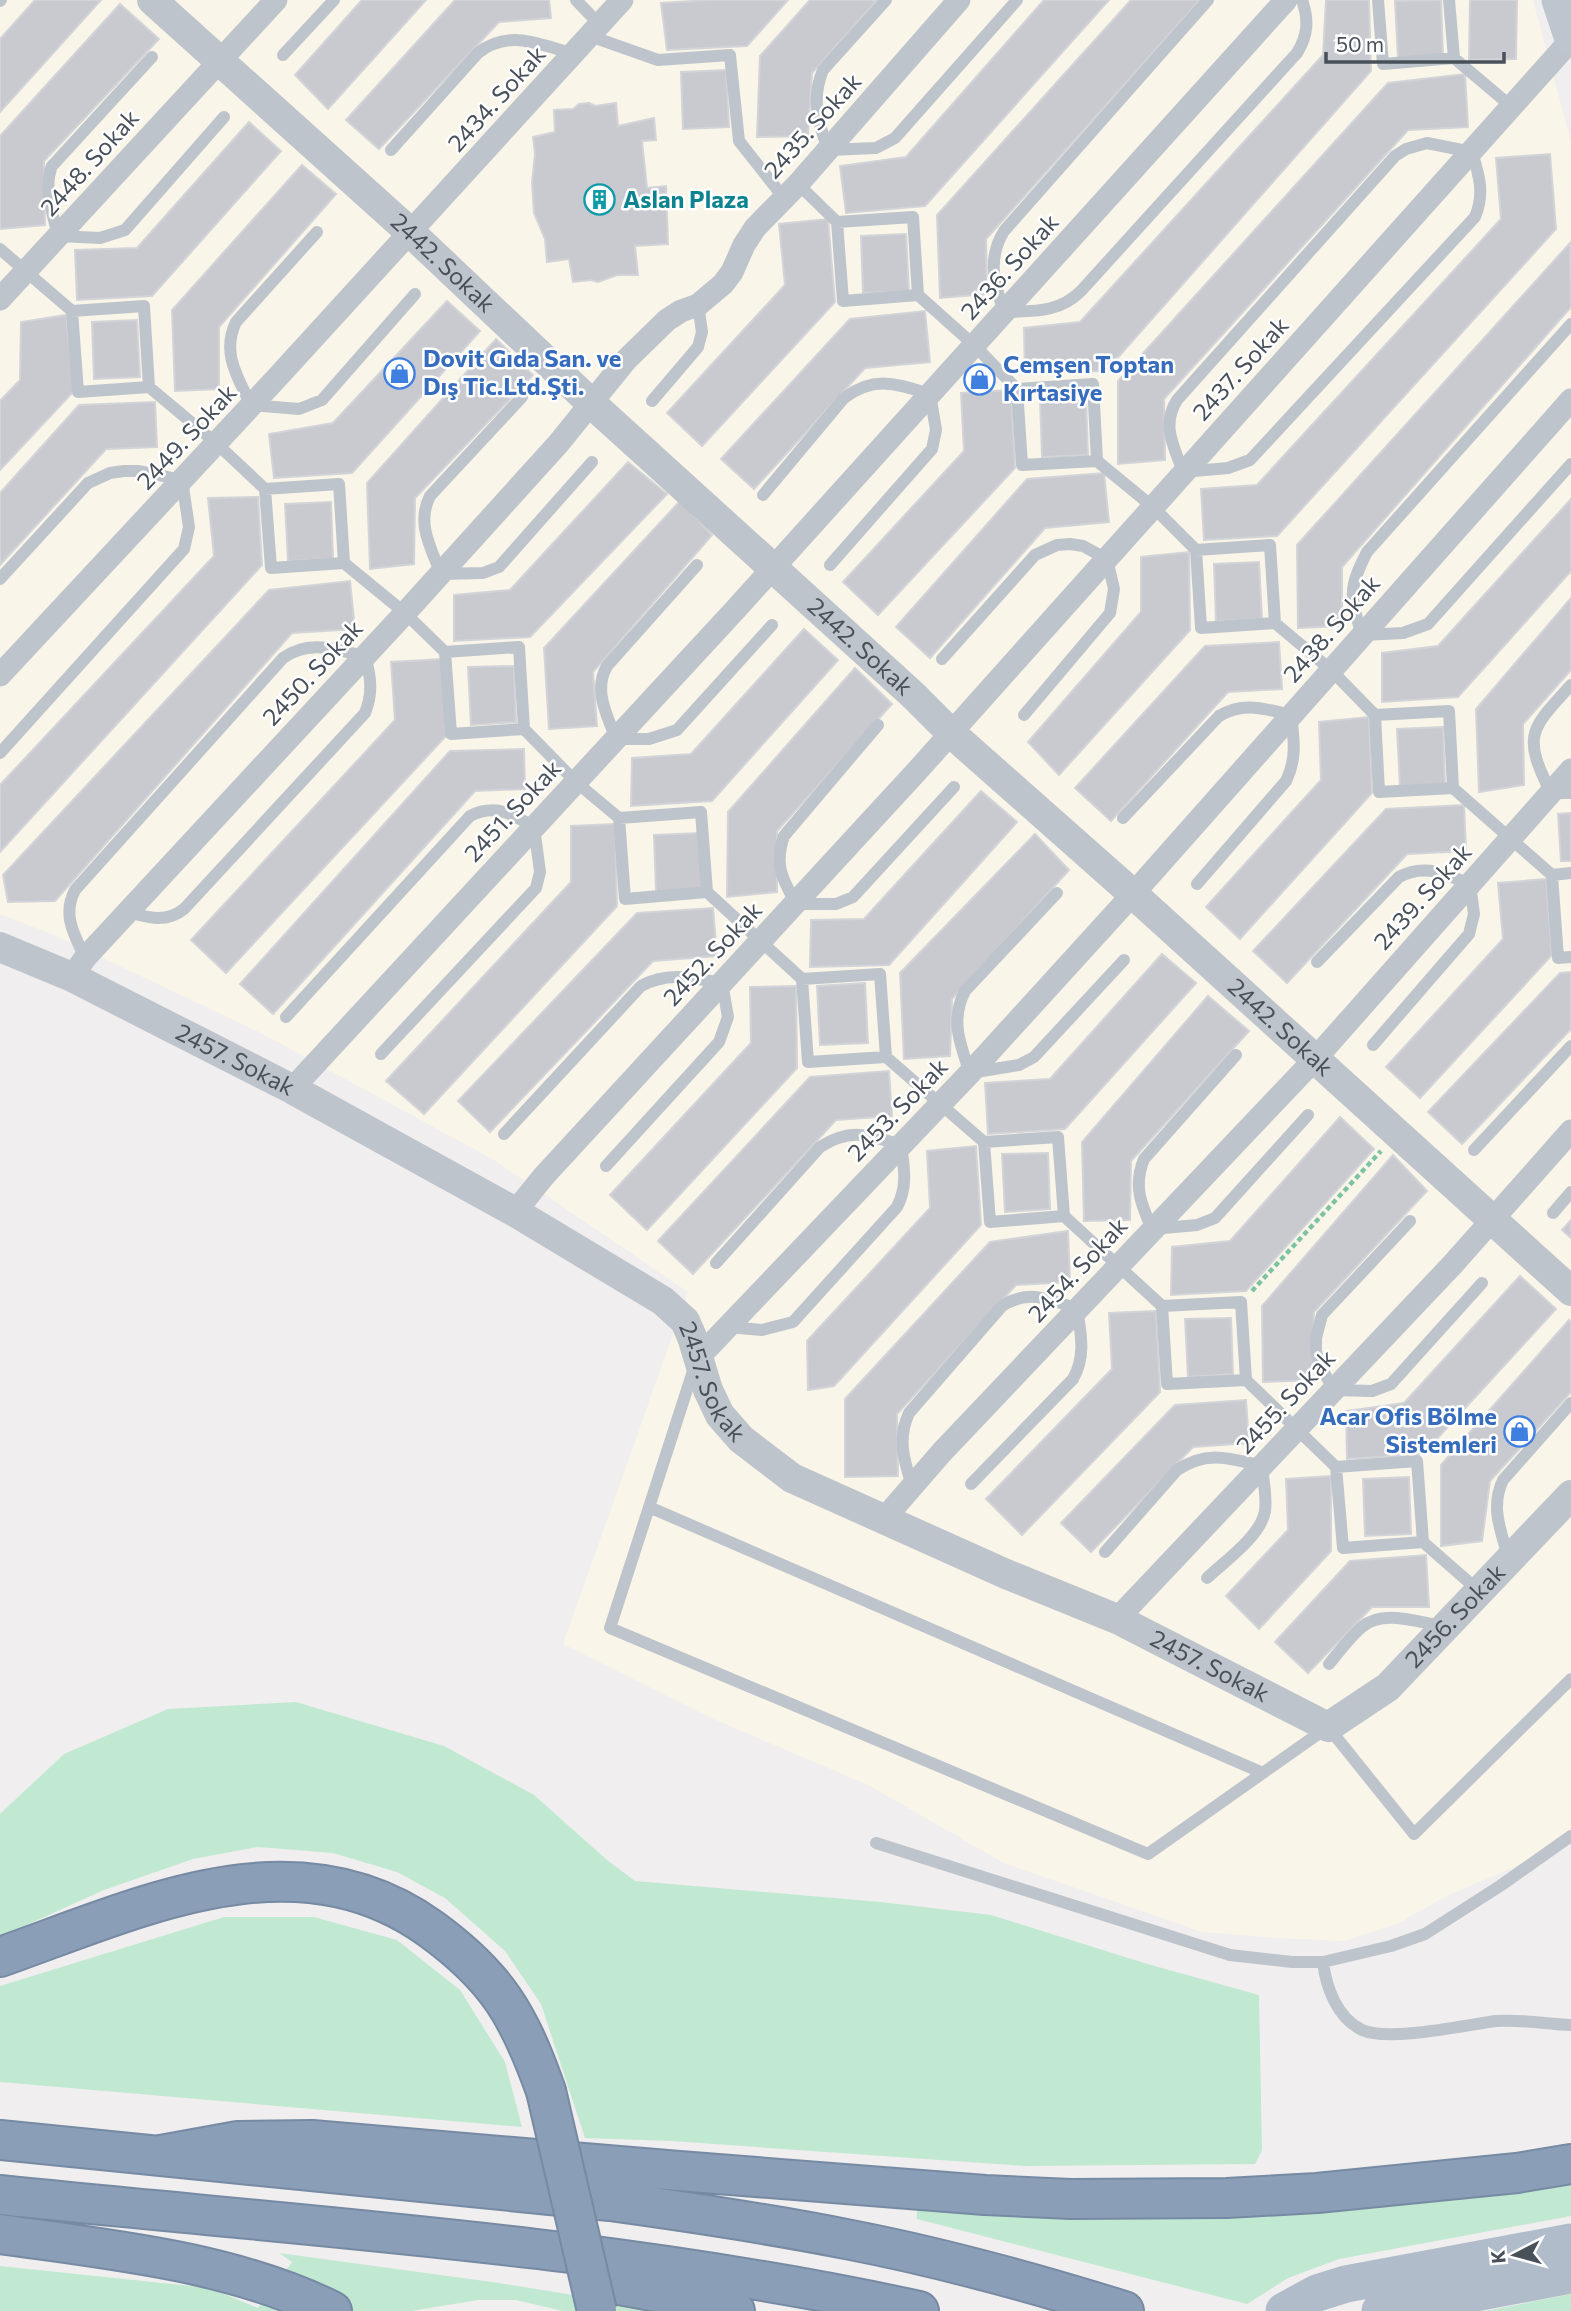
<svg xmlns="http://www.w3.org/2000/svg" width="1571" height="2311" viewBox="0 0 1571 2311" font-family="Commissioner,sans-serif">
<rect width="100%" height="100%" fill="#f0eeee"/>
<path fill="#f9f5e8" d="M0,0H1533L1571,142V1842L1445,1897L1397,1924L1344,1941L1274,1938L1202,1932L1004,1863L868,1785L711,1718L563,1644L688,1292L494,1160L261,1033L54,935L0,914Z"/>
<path fill="#c1e9d2" d="M296,1702L444,1746L534,1795L607,1860L635,1881L881,1902L991,1915L1144,1963L1259,1995L1262,2150L1255,2164L1024,2166L672,2141L585,2138L541,2004L505,1951L445,1898L397,1872L333,1853L258,1847L193,1859L104,1890L0,1937V1814L64,1754L168,1709Z
M224,1917H314L397,1940L460,1990L505,2062L522,2127L0,2082V1986Z
M1571,2179V2216L1339,2259L1288,2278L1247,2304L917,2219V2208L1064,2214L1249,2217L1491,2193Z
M279,2253L492,2282L674,2311H563L516,2300H478L411,2311H0V2266L210,2288L258,2308L292,2262Z
M1571,2294V2311H1485Z"/>
<path fill="#c9cad0" stroke="#d2d4d8" stroke-width="2" d="M35,0H101L0,112V39Z
M362,0H426L328,109L295,75Z
M455,0H549L551,18L499,22L379,149L346,120Z
M710,0H788L747,46L667,50L661,3Z
M810,0H877L812,73L808,136L757,137L760,56Z
M1044,0H1109L925,206L846,213L840,166L906,157Z
M1131,0H1200L986,239L987,294L940,298L937,215Z
M1326,0H1369L1371,71L1106,371L1025,373L1024,328L1080,322L1323,55Z
M1441,0L1443,56L1398,58L1395,1Z
M1470,0H1517L1516,59L1469,60Z
M120,4L159,39L44,161L45,225L0,229V136Z
M726,70L729,127L683,129L681,72Z
M1465,74L1468,127L1408,130L1164,399L1165,460L1118,464V381L1388,83Z
M589,103L595,106L616,103L618,126L654,118L656,140L642,141L647,188L666,186L668,244L635,246L638,275H617L598,282L591,280L573,282L569,259L547,262L545,239L534,213L532,183L535,154L533,137L555,132L554,110L573,109L579,104Z
M249,122L281,151L152,296L77,300L75,250L137,248Z
M1550,154L1556,229L1277,536L1204,540L1201,489L1257,485L1501,219L1496,158Z
M302,165L336,194L219,327V389L175,391L172,310Z
M828,219L835,302L702,446L667,413L785,285L779,224Z
M906,234L909,291L863,293L861,236Z
M1570,243L1571,307L1342,567V626L1298,628L1297,545Z
M447,301L480,331L352,473L274,478L269,434L333,423Z
M925,311L930,362L865,368L754,489L721,459L850,319Z
M66,315L74,391L0,470V401L20,380L21,322Z
M137,320L140,377L94,379L92,322Z
M496,339L533,375L415,498L414,564L370,569L367,483Z
M1011,390L1015,468L878,615L843,582L964,451L961,393Z
M1086,398L1088,455L1042,457L1040,399Z
M155,402L157,447L106,449L0,565V493L79,405Z
M628,462L667,494L530,637L454,641V595L510,590Z
M1104,473L1109,522L1045,528L930,658L896,627L1027,479Z
M258,497L262,565L0,852V785L214,556L208,498Z
M1571,499V571L1458,697L1382,702V653L1438,646Z
M680,501L712,535L593,672L597,726L549,729L544,648Z
M331,502L333,559L288,561L285,504Z
M1189,552L1190,630L1059,775L1028,742L1141,612V557Z
M1259,562L1262,619L1216,621L1214,564Z
M350,581L355,629L292,633L55,901L8,902L3,875L269,590Z
M1571,598V670L1523,724L1524,785L1479,792L1476,709Z
M804,629L838,660L712,801L631,806L632,758L691,754Z
M1279,642L1282,689L1228,692L1111,821L1075,788L1205,646Z
M442,659L446,736L226,973L191,940L395,720L391,662Z
M514,666L516,722L471,725L468,667Z
M855,668L892,704L777,831V892L727,897L728,812Z
M1369,717L1372,793L1240,939L1206,907L1321,780L1319,722Z
M1443,727L1445,784L1400,786L1397,729Z
M524,749L525,789L475,791L273,1014L240,984L450,751Z
M981,791L1017,822L889,965L810,967L811,920L864,919Z
M1464,805L1466,851L1407,854L1287,983L1253,951L1386,809Z
M1571,813V861H1561L1558,814Z
M615,824L617,906L424,1114L386,1081L571,882V826Z
M700,833L702,890L656,891L654,835Z
M1035,834L1069,870L952,999L950,1056L904,1059L900,973Z
M1546,879L1552,955L1420,1098L1386,1067L1503,939L1498,883Z
M713,908L717,956L653,961L490,1132L458,1101L637,913Z
M1162,954L1196,983L1065,1129L988,1134L985,1083L1050,1079Z
M1571,972V1029L1462,1144L1428,1112L1560,973Z
M865,983L868,1043L820,1045L817,986Z
M796,986L797,1068L647,1230L610,1195L751,1043L750,987Z
M1208,996L1249,1031L1131,1161L1130,1220L1084,1221L1082,1142Z
M889,1071L892,1116L836,1120L693,1274L658,1241L810,1077Z
M1340,1117L1374,1149L1246,1291L1171,1295L1172,1247L1230,1241Z
M976,1146L981,1225L834,1386L808,1390L807,1341L930,1208L927,1151Z
M1048,1153L1050,1209L1005,1212L1002,1154Z
M1393,1155L1427,1191L1314,1312L1312,1380L1263,1382L1262,1306Z
M1571,1220V1238L1562,1230Z
M1068,1231L1070,1282L1016,1285L897,1414L898,1476L845,1477V1399L990,1242Z
M1520,1276L1556,1309L1423,1454L1347,1459L1346,1411L1404,1403Z
M1156,1311L1160,1392L1022,1535L986,1499L1112,1369L1109,1313Z
M1231,1318L1233,1374L1188,1377L1185,1319Z
M1569,1320L1571,1322V1392L1490,1481L1482,1541L1441,1546V1465Z
M1246,1400L1249,1443L1193,1447L1091,1552L1061,1523L1175,1405Z
M1331,1476V1551L1259,1629L1226,1596L1288,1530L1286,1479Z
M1409,1477L1411,1534L1365,1536L1363,1479Z
M1426,1555L1429,1607H1372L1308,1673L1275,1642L1350,1561Z"/>
<g fill="none" stroke-linecap="round" stroke-linejoin="round">
<defs>
<path id="motorway" d="M0,1957C139,1908 295,1831 431,1929C497,1977 519,2015 546,2091
M0,2140L610,2201C690,2212 771,2224 851,2240C944,2258 1034,2283 1124,2311
M161,2155L238,2141L312,2140L679,2171L985,2195L1071,2199L1227,2198L1317,2193L1517,2173L1571,2164
M0,2195C307,2227 617,2245 919,2311
M0,2234C112,2250 230,2261 332,2311
M609,2283L705,2301L735,2311"/>
</defs>
<use href="#motorway" stroke="#768aa3" stroke-width="42"/>
<path stroke="#7dc3a3" stroke-width="4.5" stroke-dasharray="5 3.5" stroke-linecap="butt" d="M1252,1291L1381,1151"/>
<path stroke="#bec4cb" stroke-width="12" d="M576,0L600,25
M886,0L823,70C811,99 818,121 828,150L876,148L895,138L1017,0
M1208,0L1004,231C987,259 994,283 1004,312C1034,311 1059,313 1081,291L1297,53C1308,35 1309,20 1302,0
M1378,0L1383,64L1454,58L1512,107
M1449,0L1454,58
M0,1L1,0
M590,36L658,60L730,55L739,141L784,198
M283,55L334,0
M152,57L52,166C43,188 53,214 58,236L100,238L125,230L224,117
M1427,143L1472,152C1479,175 1485,193 1475,217L1250,460L1228,468L1183,472C1174,446 1161,426 1177,400L1395,156L1406,149Z
M391,150L478,53C508,29 540,44 573,54
M798,184L837,222L843,301L918,295
M837,222L913,217L918,295L974,345L1017,389L1022,465L1097,461L1153,507L1196,550L1201,628L1275,623L1331,670L1375,715L1379,792L1453,788
M317,232L236,322C221,353 238,378 251,405L299,409L322,400L415,294
M0,249L72,311L78,392L149,387L216,443L265,489L271,568L344,563L405,613L445,652L451,734L524,729
M72,311L144,306L149,387
M1571,324L1367,552C1348,589 1350,596 1362,635L1403,633L1428,624L1571,464
M1017,389L1093,384L1097,461
M522,397L430,496C416,523 431,548 441,574L483,573L499,567L592,462
M652,401L698,347L702,332L698,305
M265,489L339,484L344,563
M763,495L844,398C875,375 896,384 930,394L936,430L932,449L830,565
M1196,550L1270,545L1275,623
M697,565L607,666C593,690 607,715 616,739H649L677,730L772,625
M0,579L88,483L110,473L124,471H139L182,480L189,527L184,549L0,753
M445,652L519,647L524,729L576,782L619,818L701,812L707,892L802,979L808,1062L886,1057L984,1142L990,1222L1064,1216
M942,659L1035,555L1057,545L1070,544L1083,546L1107,559L1114,589L1110,613L1024,715
M1571,685C1530,730 1522,735 1551,793H1571
M1375,715L1449,711L1453,788L1552,875L1571,873
M878,725L784,836C774,865 782,878 796,904H836L853,897L954,787
M619,818L625,899L707,892
M1123,818L1219,716C1244,701 1265,709 1291,715C1294,739 1297,759 1286,781L1197,884
M1552,875L1558,958L1571,957
M1057,893L965,991C950,1020 960,1044 970,1073L1019,1065L1034,1057L1124,960
M85,958C74,934 62,915 75,890L283,658C311,639 334,650 365,656C371,677 373,693 365,713L184,909C165,924 147,917 127,912
M1317,962L1399,877C1425,863 1444,874 1470,884L1474,914L1469,934L1373,1045
M802,979L880,974L886,1057
M286,1017L470,816C495,803 512,814 534,827L540,872L536,888L381,1054
M1236,1055L1144,1159C1133,1186 1141,1204 1152,1229L1197,1225L1215,1218L1308,1115
M504,1134L641,986C668,971 693,978 722,983L728,1017L719,1042L606,1166
M984,1142L1058,1137L1064,1216L1162,1306L1167,1384L1246,1380
M1474,1150L1571,1046
M1553,1213L1571,1192
M1410,1221L1322,1315L1316,1338V1351L1319,1364L1334,1390L1372,1391L1391,1384L1482,1283
M716,1263L820,1147C851,1127 868,1135 901,1145C904,1167 908,1186 897,1207L793,1322L762,1330L728,1327
M1162,1306L1241,1302L1246,1380L1336,1467L1343,1548L1423,1542
M694,1368L610,1628L1148,1854L1328,1727L1414,1834L1571,1679
M1336,1467L1417,1461L1423,1542L1479,1591
M912,1486C904,1460 897,1439 909,1413L1002,1306C1028,1289 1050,1299 1077,1309C1081,1334 1086,1356 1073,1379L971,1484
M649,1507L1263,1773
M1105,1552L1177,1470C1208,1450 1228,1458 1262,1466C1263,1480 1267,1496 1265,1511C1261,1536 1225,1561 1207,1578
M1509,1559C1501,1532 1490,1507 1503,1480L1571,1403
M1329,1664C1339,1652 1350,1637 1362,1627C1382,1609 1418,1622 1442,1626
M876,1843L1230,1955L1292,1962H1323L1391,1946L1425,1934L1500,1886L1571,1836
M1323,1962C1326,1987 1337,2018 1362,2030C1389,2042 1465,2025 1496,2021C1520,2019 1547,2024 1571,2025"/>
<path stroke="#bec4cb" stroke-width="23" d="M0,299L276,0
M0,675L274,381L622,0
M72,977L85,958L405,613L558,444L626,360L667,320L681,311L698,305L723,284L732,272L744,245L755,228L798,184L959,0
M292,1089L735,610L1286,0
M515,1212L543,1177L917,771L1571,40
M697,1359L970,1073L1133,894L1571,400
M883,1520L942,1452L1315,1059L1571,770
M1117,1619L1453,1264L1571,1131"/>
<g stroke="#bec4cb" stroke-width="30">
<path id="s1" d="M152,0L411,233L592,404L913,695L951,733L1133,894L1571,1291"/>
<path id="s2" d="M0,947L72,977L292,1089L515,1212L663,1301L685,1321L692,1337L708,1390L720,1415L741,1439L792,1478L1006,1574L1117,1619L1328,1727L1388,1687L1571,1495"/>
</g>
<path stroke="#bdc5cf" stroke-width="33" d="M1558,0L1571,39"/>
<path stroke="#b0bcc9" stroke-width="37" d="M1284,2311L1317,2293L1346,2284L1571,2242
M1380,2311L1571,2275"/>
<use href="#motorway" stroke="#8b9eb7" stroke-width="38"/>
<defs>
<path id="motorway-bridge" d="M546,2091L597,2311"/>
</defs>
<use href="#motorway-bridge" stroke="#768aa3" stroke-width="42" stroke-linecap="butt"/>
<use href="#motorway-bridge" stroke="#8b9eb7" stroke-width="38"/>
</g>
<defs>
<symbol id="building-ring" viewBox="-11 -11 22 22"><circle r="9.5" fill="#fff" stroke="#0f9aa8" stroke-width="1.5"/><path d="M-4-6H4V6H1V3H-1V6H-4ZM-2.5-4.3h1.7v1.8h-1.7ZM.8-4.3h1.7v1.8H.8ZM-2.5-1h1.7V.8h-1.7ZM.8-1h1.7V.8H.8Z" fill="#0f9aa8"/></symbol>
<symbol id="shop-ring" viewBox="-11 -11 22 22"><circle r="9.5" fill="#fff" stroke="#3f7fe0" stroke-width="1.5"/><path d="M-5-2.5h2.3a2.7 3.5 0 0 1 5.4 0H5L5.5 6h-11ZM-1.5-2.5h3a1.5 2.3 0 0 0-3 0Z" fill="#3f7fe0"/></symbol>
</defs>
<g fill-rule="evenodd">
<use href="#building-ring" x="582" y="182" width="35" height="35"/>
<use href="#shop-ring" x="382" y="356" width="35" height="35"/>
<use href="#shop-ring" x="962" y="362" width="35" height="35"/>
<use href="#shop-ring" x="1502" y="1414" width="35" height="35"/>
</g>
<g text-anchor="middle" stroke-width="5" stroke-linejoin="round" paint-order="stroke">
<g font-size="24" fill="#485059" stroke="#fff">
<text transform="translate(497 99) rotate(-48)" y="8">2434. Sokak</text>
<text transform="translate(813 126) rotate(-48)" y="8">2435. Sokak</text>
<text transform="translate(90 163) rotate(-48)" y="8">2448. Sokak</text>
<text dy="8" stroke="none"><textPath href="#s1" startOffset="392">2442. Sokak</textPath></text>
<text transform="translate(1010 267) rotate(-48)" y="8">2436. Sokak</text>
<text transform="translate(1241 369) rotate(-48)" y="8">2437. Sokak</text>
<text transform="translate(187 437) rotate(-47)" y="8">2449. Sokak</text>
<text transform="translate(1332 629) rotate(-49)" y="8">2438. Sokak</text>
<text dy="8" stroke="none"><textPath href="#s1" startOffset="959">2442. Sokak</textPath></text>
<text transform="translate(313 673) rotate(-47)" y="8">2450. Sokak</text>
<text transform="translate(513 811) rotate(-47)" y="8">2451. Sokak</text>
<text transform="translate(1423 897) rotate(-48)" y="8">2439. Sokak</text>
<text transform="translate(713 954) rotate(-47)" y="8">2452. Sokak</text>
<text dy="8" stroke="none"><textPath href="#s1" startOffset="1526">2442. Sokak</textPath></text>
<text dy="8" stroke="none"><textPath href="#s2" startOffset="261">2457. Sokak</textPath></text>
<text transform="translate(898 1110) rotate(-46)" y="8">2453. Sokak</text>
<text transform="translate(1078 1270) rotate(-47)" y="8">2454. Sokak</text>
<text dy="8" stroke="none"><textPath href="#s2" startOffset="849">2457. Sokak</textPath></text>
<text transform="translate(1286 1402) rotate(-47)" y="8">2455. Sokak</text>
<text dy="8" stroke="none"><textPath href="#s2" startOffset="1740">2456. Sokak</textPath></text>
<text dy="8" stroke="none"><textPath href="#s2" startOffset="1437">2457. Sokak</textPath></text>
</g>
<g font-size="24" font-weight="bold" fill="#0d838f" stroke="#fff" text-anchor="start">
<text x="623" y="208">Aslan Plaza</text>
</g>
<g font-size="24" font-weight="bold" fill="#366cbe" stroke="#fff" text-anchor="start">
<text x="423" y="367">Dovit Gıda San. ve<tspan x="423" dy="28">Dış Tic.Ltd.Şti.</tspan></text>
<text x="1003" y="373">Cemşen Toptan<tspan x="1003" dy="28">Kırtasiye</tspan></text>
<text x="1497" y="1425" text-anchor="end">Acar Ofis Bölme<tspan x="1497" dy="28">Sistemleri</tspan></text>
</g>
</g>
<g transform="translate(1515 2255) rotate(264)" stroke="#ffffff" stroke-width="5" paint-order="stroke">
<path d="M0-5L12 26L0 18L-12 26Z" fill="#485059"/>
<text y="-10" font-size="19" font-weight="bold" text-anchor="middle" fill="#485059">K</text>
</g>
<path d="M1326 52v10h178v-10" fill="none" stroke="#485059" stroke-width="3.5"/>
<text x="1336" y="52" font-size="21" fill="#485059" stroke="#ffffff" stroke-width="5" paint-order="stroke">50 m</text>
</svg>
